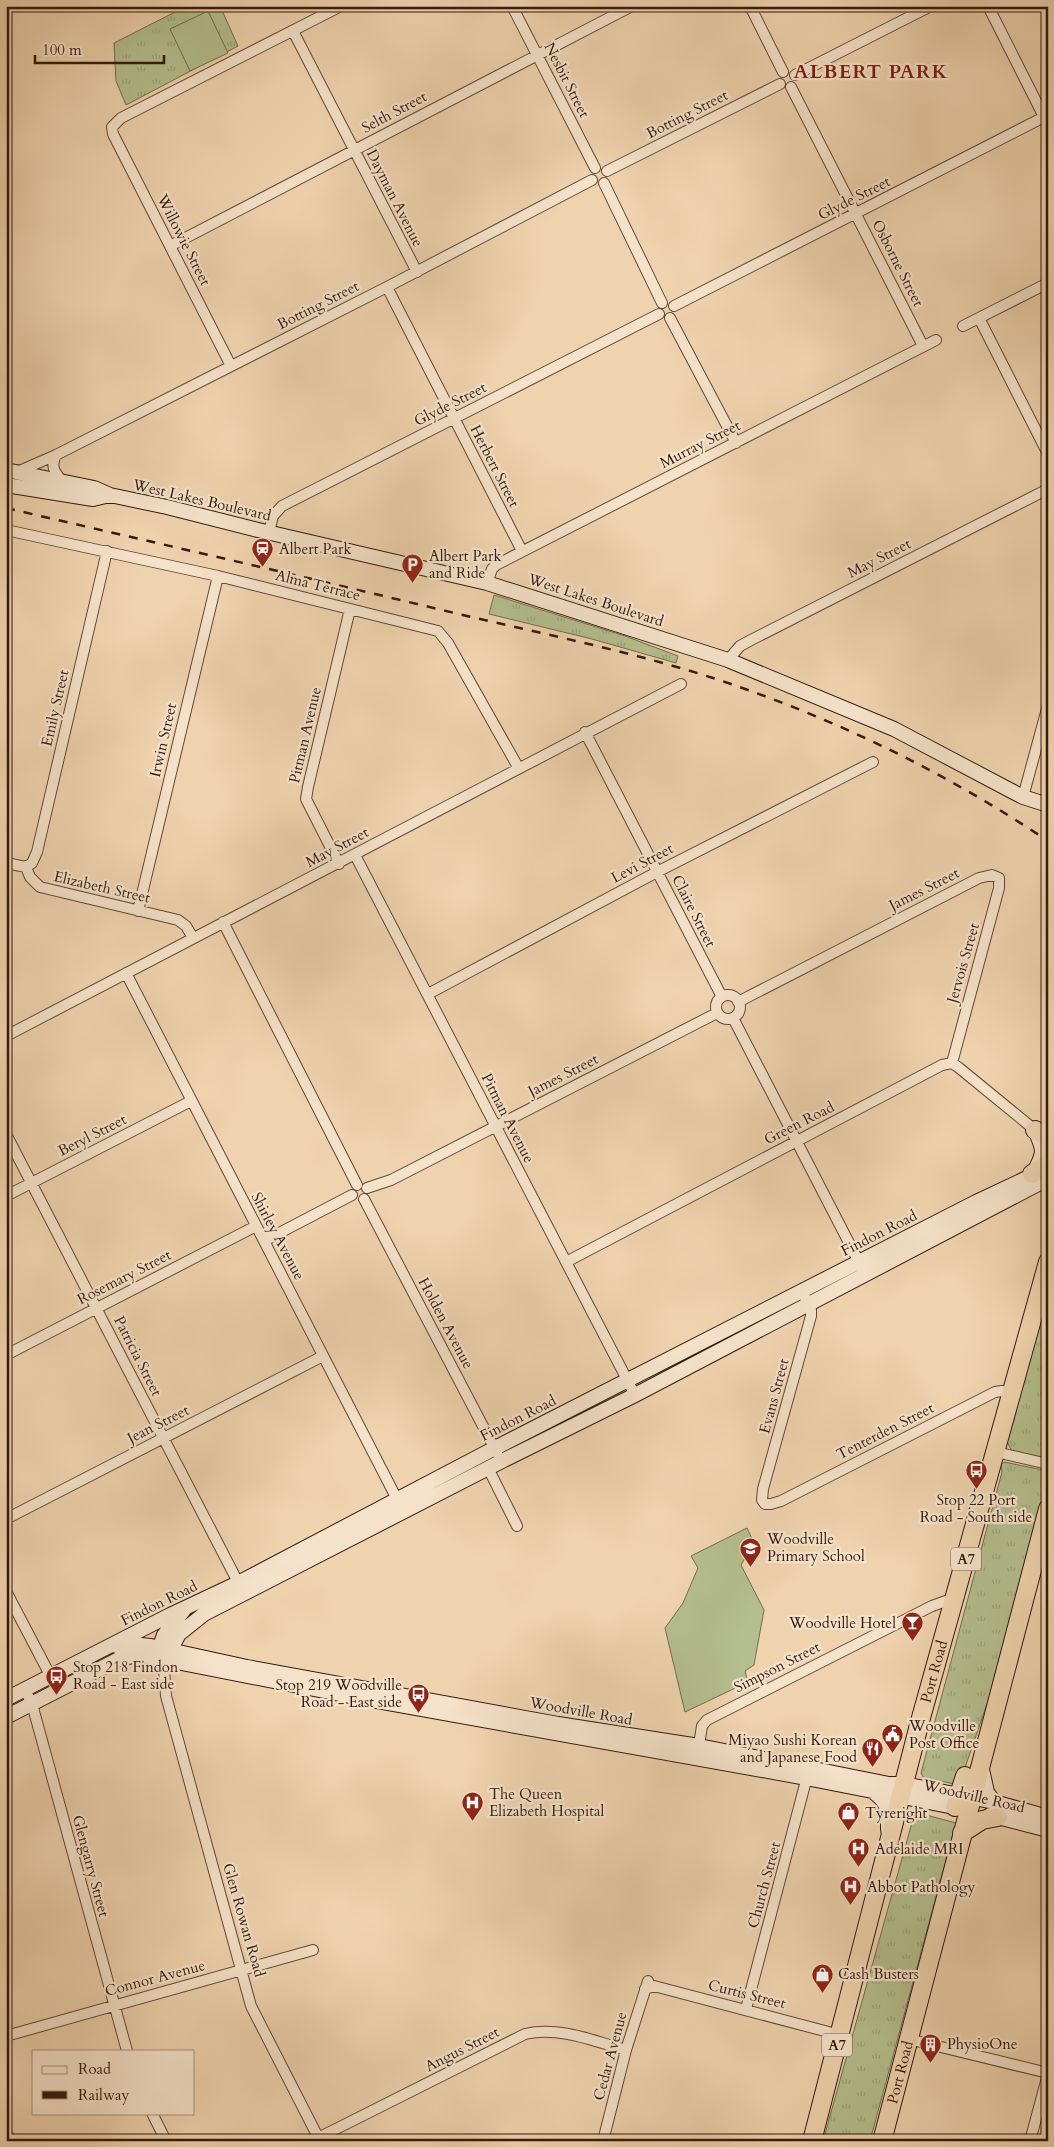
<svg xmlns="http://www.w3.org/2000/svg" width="1054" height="2147" viewBox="0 0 1054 2147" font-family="Cardo,serif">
<defs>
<pattern id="grass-tufts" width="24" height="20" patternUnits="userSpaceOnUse" patternTransform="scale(1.25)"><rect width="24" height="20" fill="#b4be8e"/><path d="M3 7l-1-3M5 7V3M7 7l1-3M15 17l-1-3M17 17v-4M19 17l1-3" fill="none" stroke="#9ba379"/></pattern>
</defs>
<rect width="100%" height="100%" fill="#efd3ae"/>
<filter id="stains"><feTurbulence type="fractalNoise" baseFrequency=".004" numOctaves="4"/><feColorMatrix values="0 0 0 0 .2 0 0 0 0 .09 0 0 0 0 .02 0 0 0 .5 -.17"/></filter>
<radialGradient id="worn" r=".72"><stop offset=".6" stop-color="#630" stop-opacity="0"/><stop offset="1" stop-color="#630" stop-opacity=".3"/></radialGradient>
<path fill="url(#grass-tufts)" stroke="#746c4e" d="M187,6H220L238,46L126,105L116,81L114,43Z
M494,595L625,636L678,656L676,663L592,639L489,614Z
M1048,1294V1460L1012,1451L1007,1442Z
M1004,1462L1043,1470L1047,1474L1048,1479L989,1698L959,1785L923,1777L921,1773L1002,1472L1001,1465Z
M915,1812L956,1823L870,2141H823Z"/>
<path fill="#b4be8e" stroke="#746c4e" d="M208,11L228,53L190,71L170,29Z
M747,1528L754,1543L741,1565L764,1610L754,1665L745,1671L748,1682L685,1712L665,1628L683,1603L698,1568L691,1556Z"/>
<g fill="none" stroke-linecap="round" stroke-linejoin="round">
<defs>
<path id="street" d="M512,6L595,168
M750,6L783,72
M988,6L1044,117
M293,31L417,272
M795,75L931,6
M791,87L923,346
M607,171L780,84
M604,183L662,303
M170,246L632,6
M387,287L522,551
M674,306L1048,115
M670,318L736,443
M979,318L1048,454
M963,326L1048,283
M231,366L113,134L112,127L121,118L341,6
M56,455C50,467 55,473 63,482
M17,472L56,455L387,287L592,180
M6,530L218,576L438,631L448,643L518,767
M269,532L273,516L282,506L659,314
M487,583L492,569L496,565L936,340
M728,660L740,646L751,640L1048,489
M585,732L722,997
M1023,797L1048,705
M355,855L635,1395
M6,863L26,867L30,877L40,887L178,920L186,926L193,938
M339,864L306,799L308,787L350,609
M26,867L32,863L37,852L107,551
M138,911L218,576
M223,922L357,1185
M126,973L400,1505
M428,994L657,872L873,762
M716 1007a12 12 0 1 1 24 0a12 12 0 1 1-24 0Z
M738,1002L979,878L992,875L999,878V888L952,1063
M733,1018L862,1268
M6,1036L681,684
M6,1134L241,1588
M367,1188L391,1180L717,1013
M6,1196L191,1101
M364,1199L497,1453
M264,1241L352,1195
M566,1262L942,1065L952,1063L958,1067L1035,1130
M802,1291L811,1310V1316L763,1489L762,1500L765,1504H771L781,1501L995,1392L1002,1391L1013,1393
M6,1355L256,1226
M996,1452L1048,1464
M488,1468L517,1526
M6,1519L323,1356
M6,1591L51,1677
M165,1660L164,1669L166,1696L251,2006L320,2141
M25,1690L32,1704L127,2051
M698,1751L702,1726L707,1720L932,1606L946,1601L954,1603
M645,1989L654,1986L840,2035
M746,2009L808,1773
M6,2036L313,1950
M908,2039L1048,2073
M152,2113L166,2141
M6,2132L11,2141
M318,2138L525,2034C559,2026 594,2041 626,2050
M603,2141L626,2050L648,1981
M1030,2141L1048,2074"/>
<path id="secondary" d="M6,470L94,488L110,495L167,507L258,530L487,583L728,660L894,729L1023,797L1048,805
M6,485L93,499L110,495
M1033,1174C1044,1153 1045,1152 1035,1130
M116,1646L130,1644L151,1646L247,1667L558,1724L699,1746L889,1784H904L994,1802L1048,1817
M157,1655L164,1635L184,1610
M165,1660L179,1634L204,1614L502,1461L635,1395L1038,1184L1048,1181
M6,1699L170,1615L238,1583L495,1448L976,1202L1042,1171
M6,1717L119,1659L133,1656H146L365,1699L807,1778L964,1809
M981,1765L987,1792L994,1802
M872,1791C889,1803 888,1810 888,1830
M990,1815L1048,1830"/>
<g id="highway">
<path d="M1035,1130L1048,1137"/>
<path d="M1032,1174L1048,1164"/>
<path d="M955,1807L965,1776"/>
<path d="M962,1833L982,1820L998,1817"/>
<path id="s1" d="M812,2141L919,1725L1048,1262"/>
<path id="s2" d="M882,2141L1048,1509"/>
</g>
</defs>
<use href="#street" stroke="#634837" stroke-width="12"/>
<use href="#secondary" stroke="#34190f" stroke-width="16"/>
<use href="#highway" stroke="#34190f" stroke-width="20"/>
<use href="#street" stroke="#f5e2ca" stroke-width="10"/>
<use href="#secondary" stroke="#f5e2ca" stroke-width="14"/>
<use href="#highway" stroke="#efd3ae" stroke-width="18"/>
<path stroke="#34190f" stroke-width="2.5" stroke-dasharray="9 9" stroke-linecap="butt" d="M6,508C152,542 297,575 442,610C533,632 627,650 716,679C834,718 945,772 1048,841"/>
</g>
<defs>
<symbol id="station-pin" viewBox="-11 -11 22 30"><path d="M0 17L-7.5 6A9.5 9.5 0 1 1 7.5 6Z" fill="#8f2418" stroke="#f5e2ca"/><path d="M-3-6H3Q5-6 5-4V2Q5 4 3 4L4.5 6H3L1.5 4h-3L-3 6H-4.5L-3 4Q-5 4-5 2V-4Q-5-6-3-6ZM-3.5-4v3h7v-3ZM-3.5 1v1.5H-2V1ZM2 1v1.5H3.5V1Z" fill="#fff"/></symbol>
<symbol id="parking-pin" viewBox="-11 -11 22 30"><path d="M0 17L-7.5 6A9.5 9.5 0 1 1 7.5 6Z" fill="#8f2418" stroke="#f5e2ca"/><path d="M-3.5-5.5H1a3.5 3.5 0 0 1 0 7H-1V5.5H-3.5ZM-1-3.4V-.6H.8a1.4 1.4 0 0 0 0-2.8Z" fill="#fff"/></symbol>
<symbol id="bus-pin" viewBox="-11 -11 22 30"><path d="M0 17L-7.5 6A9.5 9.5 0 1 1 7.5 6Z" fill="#8f2418" stroke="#f5e2ca"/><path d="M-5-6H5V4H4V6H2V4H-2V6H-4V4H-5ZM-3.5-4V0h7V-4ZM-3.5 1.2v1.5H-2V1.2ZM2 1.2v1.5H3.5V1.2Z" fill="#fff"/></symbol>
<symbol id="school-pin" viewBox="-11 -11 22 30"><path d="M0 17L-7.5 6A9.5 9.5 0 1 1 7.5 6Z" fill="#8f2418" stroke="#f5e2ca"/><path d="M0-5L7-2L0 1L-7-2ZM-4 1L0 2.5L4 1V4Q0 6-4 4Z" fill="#fff"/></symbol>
<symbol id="bar-pin" viewBox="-11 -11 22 30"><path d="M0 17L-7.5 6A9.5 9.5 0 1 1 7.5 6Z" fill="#8f2418" stroke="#f5e2ca"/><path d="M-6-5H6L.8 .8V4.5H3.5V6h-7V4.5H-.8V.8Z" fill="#fff"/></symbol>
<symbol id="civic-pin" viewBox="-11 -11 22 30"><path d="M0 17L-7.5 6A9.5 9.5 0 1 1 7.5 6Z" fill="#8f2418" stroke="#f5e2ca"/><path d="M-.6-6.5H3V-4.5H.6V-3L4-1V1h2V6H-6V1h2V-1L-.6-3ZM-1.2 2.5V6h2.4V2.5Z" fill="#fff"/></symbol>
<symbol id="restaurant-pin" viewBox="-11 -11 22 30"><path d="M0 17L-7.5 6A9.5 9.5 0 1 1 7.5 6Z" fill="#8f2418" stroke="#f5e2ca"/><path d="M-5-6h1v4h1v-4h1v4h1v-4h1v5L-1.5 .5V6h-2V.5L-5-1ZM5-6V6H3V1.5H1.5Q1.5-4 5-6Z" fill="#fff"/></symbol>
<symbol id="hospital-pin" viewBox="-11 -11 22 30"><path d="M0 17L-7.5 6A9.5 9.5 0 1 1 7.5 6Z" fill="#8f2418" stroke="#f5e2ca"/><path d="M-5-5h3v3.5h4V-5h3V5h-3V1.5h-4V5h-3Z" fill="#fff"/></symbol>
<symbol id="shop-pin" viewBox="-11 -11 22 30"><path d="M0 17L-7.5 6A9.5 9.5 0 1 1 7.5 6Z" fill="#8f2418" stroke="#f5e2ca"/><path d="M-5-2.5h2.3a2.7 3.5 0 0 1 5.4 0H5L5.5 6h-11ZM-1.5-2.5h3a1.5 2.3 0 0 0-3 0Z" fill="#fff"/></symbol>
<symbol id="building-pin" viewBox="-11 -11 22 30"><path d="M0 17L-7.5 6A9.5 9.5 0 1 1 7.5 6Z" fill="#8f2418" stroke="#f5e2ca"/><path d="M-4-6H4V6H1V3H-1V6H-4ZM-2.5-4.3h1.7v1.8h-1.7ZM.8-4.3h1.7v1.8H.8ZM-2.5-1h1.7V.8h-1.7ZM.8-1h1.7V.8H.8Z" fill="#fff"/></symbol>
</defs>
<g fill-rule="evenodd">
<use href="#station-pin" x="250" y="536" width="25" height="34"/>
<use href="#parking-pin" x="400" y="552" width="25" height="34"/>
<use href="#bus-pin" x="964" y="1458" width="25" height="34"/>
<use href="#school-pin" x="738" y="1536" width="25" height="34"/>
<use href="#bar-pin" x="900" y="1610" width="25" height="34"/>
<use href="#bus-pin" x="44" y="1664" width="25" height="34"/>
<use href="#bus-pin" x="406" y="1682" width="25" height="34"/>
<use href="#civic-pin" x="880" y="1722" width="25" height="34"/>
<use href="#restaurant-pin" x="860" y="1736" width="25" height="34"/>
<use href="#hospital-pin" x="460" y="1790" width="25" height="34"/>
<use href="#shop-pin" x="836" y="1800" width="25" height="34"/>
<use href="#hospital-pin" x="846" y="1836" width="25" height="34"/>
<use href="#hospital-pin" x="838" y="1874" width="25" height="34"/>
<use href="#shop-pin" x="810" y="1962" width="25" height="34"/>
<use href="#building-pin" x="918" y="2032" width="25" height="34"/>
</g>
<g text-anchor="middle" stroke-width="4.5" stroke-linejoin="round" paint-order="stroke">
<g fill="#f5e2ca" stroke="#6e5547" stroke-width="1">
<rect x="951" y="1547.5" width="30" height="23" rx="4"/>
<rect x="822" y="2033.5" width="30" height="23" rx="4"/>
</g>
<g font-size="14" font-weight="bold" fill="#34190f">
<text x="966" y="1564">A7</text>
<text x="837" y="2050">A7</text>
</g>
<g font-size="15" fill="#34190f" stroke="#f5e2ca">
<text transform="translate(567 80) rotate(63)" y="5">Nesbit Street</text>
<text transform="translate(394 112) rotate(-28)" y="5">Selth Street</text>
<text transform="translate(687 114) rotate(-27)" y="5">Botting Street</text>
<text transform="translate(395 198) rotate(63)" y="5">Dayman Avenue</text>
<text transform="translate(854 198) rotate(-27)" y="5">Glyde Street</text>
<text transform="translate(184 240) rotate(63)" y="5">Willowie Street</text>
<text transform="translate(898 263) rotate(63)" y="5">Osborne Street</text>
<text transform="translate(318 305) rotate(-27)" y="5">Botting Street</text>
<text transform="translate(450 404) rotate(-27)" y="5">Glyde Street</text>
<text transform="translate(700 444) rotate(-27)" y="5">Murray Street</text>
<text transform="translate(495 466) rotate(63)" y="5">Herbert Street</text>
<text transform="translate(202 500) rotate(13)" y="5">West Lakes Boulevard</text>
<text transform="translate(879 558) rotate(-27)" y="5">May Street</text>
<text transform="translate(318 585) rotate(14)" y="5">Alma Terrace</text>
<text transform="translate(596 600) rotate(18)" y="5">West Lakes Boulevard</text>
<text transform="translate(55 708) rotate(-77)" y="5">Emily Street</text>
<text transform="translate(305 735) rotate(-77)" y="5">Pitman Avenue</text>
<text transform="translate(163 740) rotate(-77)" y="5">Irwin Street</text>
<text transform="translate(337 847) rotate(-28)" y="5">May Street</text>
<text transform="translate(642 863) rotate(-28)" y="5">Levi Street</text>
<text transform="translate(102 887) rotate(13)" y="5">Elizabeth Street</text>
<text transform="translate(924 889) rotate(-27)" y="5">James Street</text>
<text transform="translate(694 911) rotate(63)" y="5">Claire Street</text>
<text transform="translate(963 963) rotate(-74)" y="5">Jervois Street</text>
<text transform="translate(563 1075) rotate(-27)" y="5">James Street</text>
<text transform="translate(508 1118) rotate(63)" y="5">Pitman Avenue</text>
<text transform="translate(799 1123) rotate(-27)" y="5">Green Road</text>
<text transform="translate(92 1135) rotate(-27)" y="5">Beryl Street</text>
<text transform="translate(879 1233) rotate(-27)" y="5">Findon Road</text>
<text transform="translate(278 1236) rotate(62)" y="5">Shirley Avenue</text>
<text transform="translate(124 1277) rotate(-27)" y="5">Rosemary Street</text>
<text transform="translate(446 1323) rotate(62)" y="5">Holden Avenue</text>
<text transform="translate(138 1356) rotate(63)" y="5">Patricia Street</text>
<text transform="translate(774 1396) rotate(-75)" y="5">Evans Street</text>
<text transform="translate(518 1418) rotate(-27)" y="5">Findon Road</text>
<text transform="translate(158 1424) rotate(-27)" y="5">Jean Street</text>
<text transform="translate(885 1431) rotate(-27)" y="5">Tenterden Street</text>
<text transform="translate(159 1603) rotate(-26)" y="5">Findon Road</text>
<text transform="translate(777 1667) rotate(-27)" y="5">Simpson Street</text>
<text dy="5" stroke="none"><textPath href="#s1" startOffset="485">Port Road</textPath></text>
<text transform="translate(581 1711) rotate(10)" y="5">Woodville Road</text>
<text transform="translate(974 1796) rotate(13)" y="5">Woodville Road</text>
<text transform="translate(91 1866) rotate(75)" y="5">Glengarry Street</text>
<text transform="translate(764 1885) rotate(-75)" y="5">Church Street</text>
<text transform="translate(244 1920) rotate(74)" y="5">Glen Rowan Road</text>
<text transform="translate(155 1978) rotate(-15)" y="5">Connor Avenue</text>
<text transform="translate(747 1994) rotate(14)" y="5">Curtis Street</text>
<text transform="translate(462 2049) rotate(-27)" y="5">Angus Street</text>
<text transform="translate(610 2056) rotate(-75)" y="5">Cedar Avenue</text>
<text dy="5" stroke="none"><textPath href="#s2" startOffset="71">Port Road</textPath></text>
</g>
<g font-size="15" fill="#34190f" stroke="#f5e2ca" text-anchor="start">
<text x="279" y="554">Albert Park</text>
<text x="429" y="561">Albert Park<tspan x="429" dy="17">and Ride</tspan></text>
<text x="976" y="1505" text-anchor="middle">Stop 22 Port<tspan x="976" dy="17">Road - South side</tspan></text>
<text x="767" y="1544">Woodville<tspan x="767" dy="17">Primary School</tspan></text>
<text x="896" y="1628" text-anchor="end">Woodville Hotel</text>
<text x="73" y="1672">Stop 218 Findon<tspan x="73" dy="17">Road - East side</tspan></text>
<text x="402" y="1690" text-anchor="end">Stop 219 Woodville<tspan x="402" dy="17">Road - East side</tspan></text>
<text x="909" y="1731">Woodville<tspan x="909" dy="17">Post Office</tspan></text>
<text x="857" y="1745" text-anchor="end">Miyao Sushi Korean<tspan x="857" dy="17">and Japanese Food</tspan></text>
<text x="489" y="1799">The Queen<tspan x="489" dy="17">Elizabeth Hospital</tspan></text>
<text x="865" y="1818">Tyreright</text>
<text x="875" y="1854">Adelaide MRI</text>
<text x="867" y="1892">Abbot Pathology</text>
<text x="838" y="1979">Cash Busters</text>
<text x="947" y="2049">PhysioOne</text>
</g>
<g font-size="20" font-weight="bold" letter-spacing="1" fill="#7a1f14" stroke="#f5e2ca">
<text x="871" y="78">ALBERT PARK</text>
</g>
</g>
<rect width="1054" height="2147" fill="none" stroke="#efd3ae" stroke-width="25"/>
<rect x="8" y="8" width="1039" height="2132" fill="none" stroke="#34190f" stroke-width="2.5"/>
<rect x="12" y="12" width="1029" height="2122" fill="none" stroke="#34190f"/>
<rect x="32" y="2050" width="162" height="65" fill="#f5e2ca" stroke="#a8927f"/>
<rect x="42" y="2066" width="25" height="8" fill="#f5e2ca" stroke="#a8927f"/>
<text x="78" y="2074" font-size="15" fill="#34190f">Road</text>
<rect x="42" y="2091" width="25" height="8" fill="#34190f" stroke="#a8927f"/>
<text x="78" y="2100" font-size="15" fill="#34190f">Railway</text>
<path d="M35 55v8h129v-8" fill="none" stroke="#34190f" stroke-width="2.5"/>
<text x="42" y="55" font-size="15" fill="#34190f" stroke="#f5e2ca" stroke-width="4" paint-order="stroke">100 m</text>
<rect width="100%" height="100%" filter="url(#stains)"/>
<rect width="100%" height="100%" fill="url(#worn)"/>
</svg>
